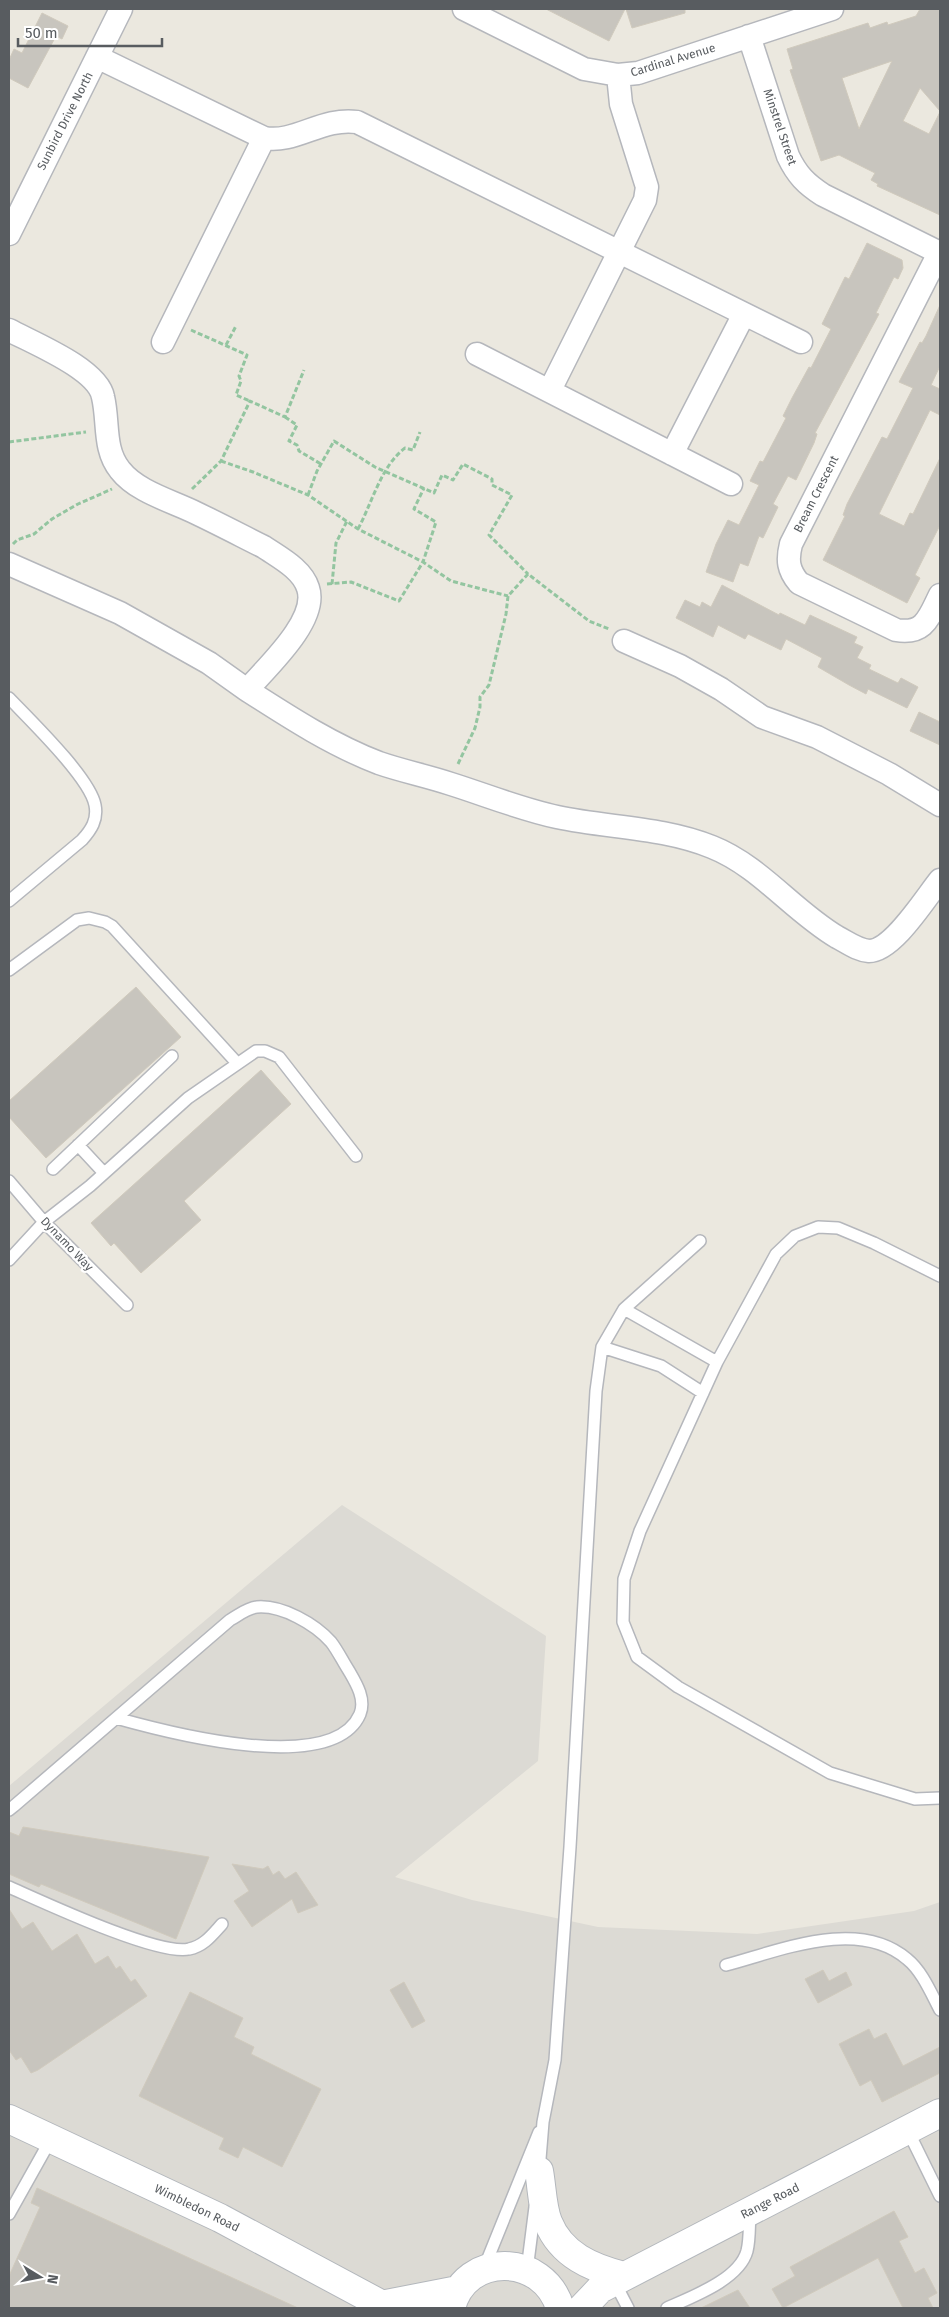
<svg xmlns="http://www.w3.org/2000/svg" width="949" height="2317" viewBox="0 0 949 2317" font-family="'Fira Sans',sans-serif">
<rect width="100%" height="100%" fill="#ebe8df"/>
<path fill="#dcdad4" d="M342,1505L546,1636L538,1761L395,1877L472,1900L598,1927L757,1934L914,1911L940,1902V2308H9V1786Z"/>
<path fill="#c8c5be" stroke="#d0cabd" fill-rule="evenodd" d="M546,9H625L609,41Z
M626,9H685V13L632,28Z
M920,9H940V111L920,88L903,121L929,134L940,112V215L877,186L878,184L871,180L875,173L839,155L821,161L790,70L793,69L787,49L868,23L870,28L887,22L888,25L916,16ZM892,61L859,129L842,78Z
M42,13L68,26L62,39L56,36L28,88L9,78V60L14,49L22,53Z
M867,243L902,260L903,268L898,279L894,277L876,313L879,314L815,433L817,434L814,443L796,480L788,476L773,504L778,507L763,538L759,536L748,566L740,563L733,582L706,572L716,544L728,520L739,525L759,485L750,481L760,461L763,462L786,418L783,416L792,398L809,367L811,368L831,329L822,324L845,277L849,279Z
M940,305V366L931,385L940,389V415L930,410L879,514L904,526L910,513L913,514L940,458V525L915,575L920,578L907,603L823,560L845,516L843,515L847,504L882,437L887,439L913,388L899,382L920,342L922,343L926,336Z
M722,585L779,615L780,613L805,625L810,615L857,637L854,643L863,647L857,658L871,665L869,669L898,683L901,678L918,687L907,708L868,689L866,694L849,685L818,667L822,658L786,639L781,650L748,634L745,639L718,625L713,637L676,618L685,600L700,607L702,602L711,607Z
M919,712L940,722V745L910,731Z
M136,987L181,1037L46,1158L9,1117V1101Z
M261,1070L291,1104L184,1201L201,1220L141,1273L114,1243L111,1246L91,1223Z
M23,1827L209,1857L176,1939L41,1884L39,1887L9,1874V1832L19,1836Z
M232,1864L263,1869L268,1866L273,1875L279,1871L285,1879L296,1872L318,1905L298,1913L292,1899L252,1927L234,1901L249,1891Z
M9,1909L22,1929L33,1922L52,1951L77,1934L95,1964L108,1956L116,1969L120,1966L131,1982L135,1979L147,1996L38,2070L31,2073L21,2057L16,2060L9,2050Z
M823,1970L829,1981L846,1972L852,1985L818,2003L805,1979Z
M404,1982L425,2021L412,2028L390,1990Z
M190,1992L243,2018L234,2037L254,2047L251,2054L321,2089L282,2167L243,2147L238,2158L219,2149L224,2138L139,2096Z
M869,2029L874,2039L886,2033L903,2066L940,2047V2073L882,2102L871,2080L860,2086L839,2044Z
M37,2188L298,2308H9V2276L40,2207L31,2203Z
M894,2211L908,2237L899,2241L915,2273L924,2268L937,2293L928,2298L933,2308H903L878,2258L783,2308L772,2289L795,2276L790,2267Z
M738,2290L750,2308H701Z"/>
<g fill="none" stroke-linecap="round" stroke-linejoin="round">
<defs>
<path id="service" d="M9,698C30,720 90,778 95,805C98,820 91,830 82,840L9,901
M9,970L77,920L89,918L105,922L112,926L237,1063
M78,1145L104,1173
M53,1169L172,1056
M9,1181L44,1222L127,1305
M9,1260L44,1222L90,1186L188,1098L256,1051H265L279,1057L356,1156
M940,1276L874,1243L838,1228L818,1227L795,1236L776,1254L717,1362L640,1531L624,1579L623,1622L637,1657L678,1687L830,1773L915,1799L940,1798
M624,1309L717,1362
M602,1347L661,1366L703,1393
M9,1810L14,1806L230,1620C239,1615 247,1608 257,1607C282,1605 315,1624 331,1642C338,1651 343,1662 349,1671C356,1683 366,1699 360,1714C333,1777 166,1732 116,1718
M9,1887C43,1902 158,1956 189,1949C204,1946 212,1935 222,1924
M726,1965C779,1951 858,1917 907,1959C922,1971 931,1993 940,2010
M907,2129L940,2196
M539,2171L543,2122L555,2060L570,1847L596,1391L602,1347L624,1309L700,1241
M9,2214L51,2139
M484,2268L539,2132
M527,2270L535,2207
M614,2281L628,2308
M667,2308C691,2297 739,2280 747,2251C750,2239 749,2225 750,2213"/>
<path id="minor" d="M464,9L584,69L618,75L638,73L832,9
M749,36L788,156C797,175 806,184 823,195L940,253
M97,57L264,138C295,144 322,117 357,122L801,342
M9,234L121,9
M939,253L791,544C787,560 788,570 799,583L896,630C925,635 929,617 940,595
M9,330C33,343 98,369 103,397C109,422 103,449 120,470C137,492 172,501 196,513C219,524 242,536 264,547C280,558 302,569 308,588C319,620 266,668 247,690L209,663L120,613L9,564
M163,342L264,138
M477,354L731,484
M550,390L645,200L647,187L621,104L618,75
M672,454L744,314
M624,641L680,666L721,689L762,717L817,737L889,774L940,805
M247,690C289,717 332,745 379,763C402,771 427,776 451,784C486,795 520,809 557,817C608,828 663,827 712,847C760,866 793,911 837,937C847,942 857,950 869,951C893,951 926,897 940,880"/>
<path id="secondary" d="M9,2119L220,2218L388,2308
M539,2171C542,2187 542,2207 548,2222C561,2255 592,2268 624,2276
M381,2305L458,2290
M451,2308C465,2251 544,2253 560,2308
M582,2308L600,2289L940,2113"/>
</defs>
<use href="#service" stroke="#b5b7bc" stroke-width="14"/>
<use href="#minor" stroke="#b5b7bc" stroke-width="25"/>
<use href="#secondary" stroke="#b3b7bc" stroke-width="30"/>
<path stroke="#93c5a0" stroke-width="3" stroke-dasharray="5 2.5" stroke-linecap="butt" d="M191,330L247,355L239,376L241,381L236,395L250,401
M226,345L236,326
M285,417L297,425L289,441L297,445L299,451L321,464
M9,442L86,432
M221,461L253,472L308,495L358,529L423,562L436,522L414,509L424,488
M192,489L221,461L250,401L285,417L304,370
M308,495L317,471L334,441L375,467L434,493L442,475L453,480L463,464L492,479V485L512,495L489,535L528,574
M358,529C372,503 381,466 405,448L413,450L420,432
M13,544L17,540L34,534L52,519L78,504L112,489
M327,584L351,582L399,601L423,562L451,581L508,596
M332,584L336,543L347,521
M458,764L475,728L480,707V697L489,685L506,614L508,596L528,574L589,621L609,629"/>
<use href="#service" stroke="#fff" stroke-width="11"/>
<use href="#minor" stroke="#fff" stroke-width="22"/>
<use href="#secondary" stroke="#fff" stroke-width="28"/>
</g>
<g text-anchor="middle" stroke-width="4.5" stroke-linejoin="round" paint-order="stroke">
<g font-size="12" fill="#585c60" stroke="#fff">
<text transform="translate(673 60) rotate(-17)" y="4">Cardinal Avenue</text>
<text transform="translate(65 121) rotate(-63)" y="4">Sunbird Drive North</text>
<text transform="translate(780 127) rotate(71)" y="4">Minstrel Street</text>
<text transform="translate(816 494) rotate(-63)" y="4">Bream Crescent</text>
<text transform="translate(67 1244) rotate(46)" y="4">Dynamo Way</text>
<text transform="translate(770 2201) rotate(-27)" y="4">Range Road</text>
<text transform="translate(197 2208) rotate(26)" y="4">Wimbledon Road</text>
</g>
</g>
<rect width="949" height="2317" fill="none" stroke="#585c60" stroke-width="20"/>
<g transform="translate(40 2277) rotate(100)" stroke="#ffffff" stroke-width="4" paint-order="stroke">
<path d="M0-4L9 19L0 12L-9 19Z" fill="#585c60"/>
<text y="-8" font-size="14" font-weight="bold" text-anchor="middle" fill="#585c60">N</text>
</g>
<path d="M18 38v8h144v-8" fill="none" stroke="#585c60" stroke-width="2.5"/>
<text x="25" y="38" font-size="15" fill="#585c60" stroke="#ffffff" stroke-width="4" paint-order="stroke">50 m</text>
</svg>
